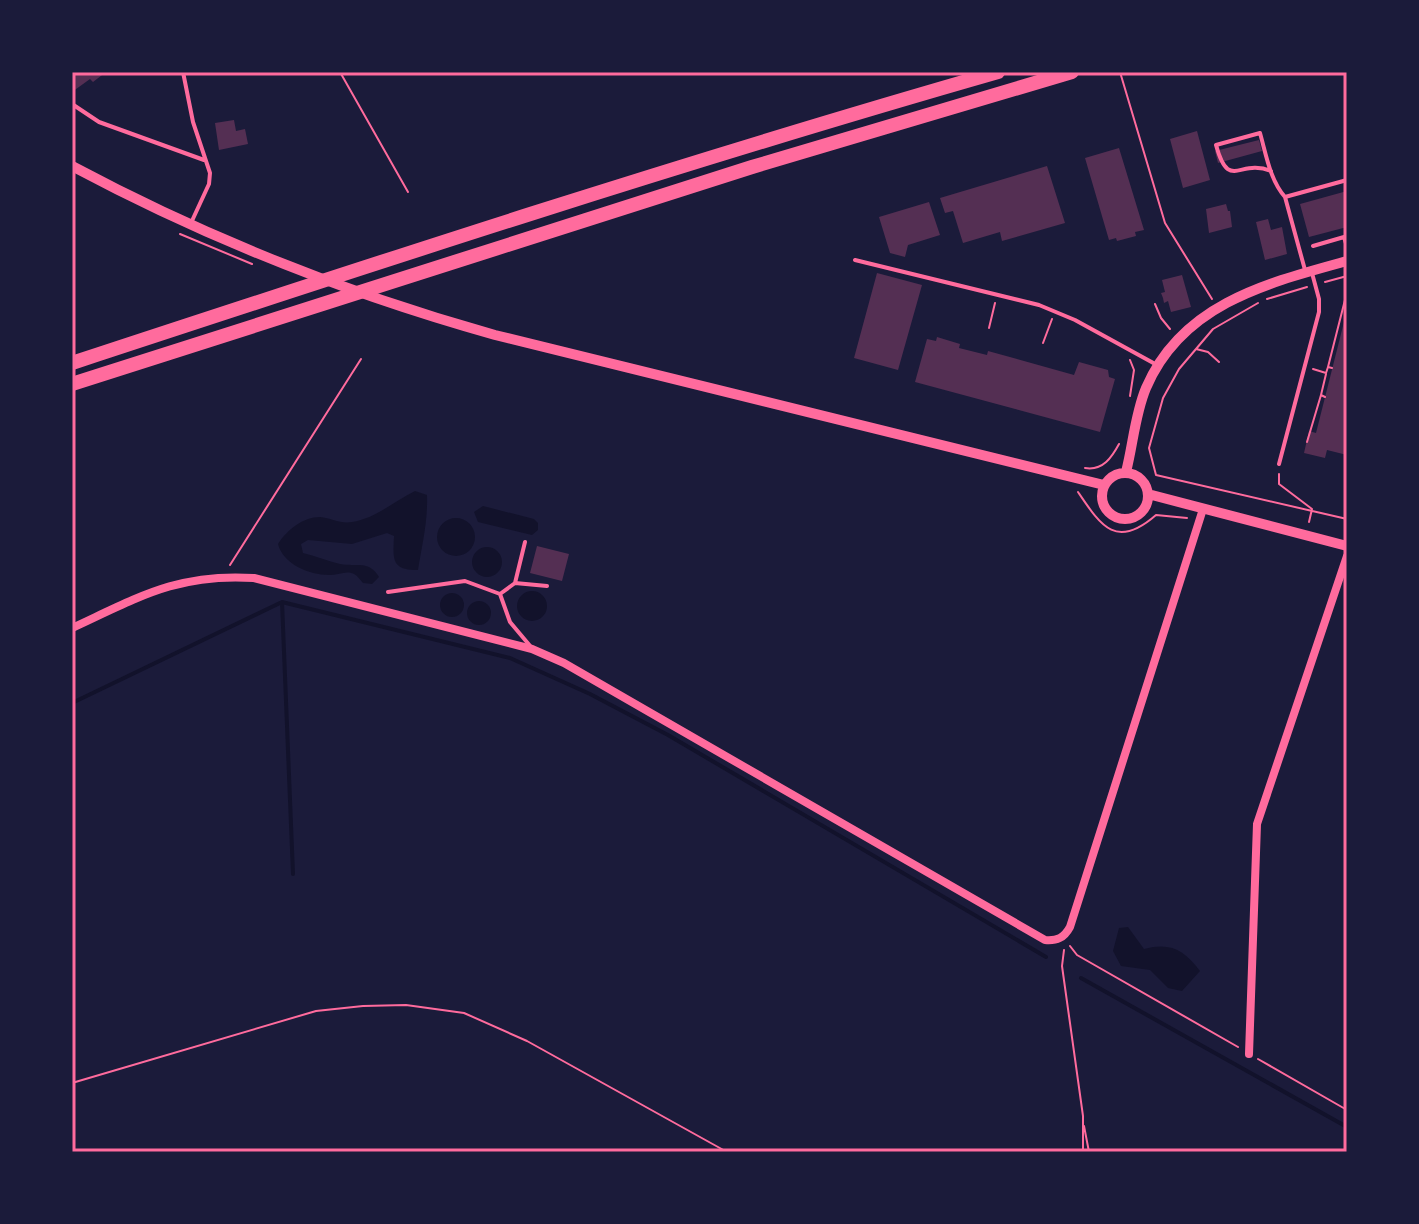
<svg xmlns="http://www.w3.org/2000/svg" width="1419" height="1224" viewBox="0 0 1419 1224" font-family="'Playfair Display',serif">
<rect width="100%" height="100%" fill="#1b1b3a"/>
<path fill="#12122b" d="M415,491L427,495C428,521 422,545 418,570C391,570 393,559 394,536L387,533L352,544L308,540L301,544L303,553C315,556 328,561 340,564C357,567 369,560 379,577L372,584L363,583C360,580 358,576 354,574C345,570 338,576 329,575C309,575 283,564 278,544C287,530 303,517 320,517C331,518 340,524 352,522C374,519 395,501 415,491Z
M483,506L534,519L538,523V530L532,535L478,522L474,512Z
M437 537a19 19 0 1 1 38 0a19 19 0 1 1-38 0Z
M472 562a15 15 0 1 1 30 0a15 15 0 1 1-30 0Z
M517 606a15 15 0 1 1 30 0a15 15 0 1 1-30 0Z
M440 605a12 12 0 1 1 24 0a12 12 0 1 1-24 0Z
M467 613a12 12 0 1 1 24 0a12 12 0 1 1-24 0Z
M1128,927L1144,949C1171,942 1184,950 1200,971L1182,991L1168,988L1150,970L1121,966L1113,951L1119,928Z"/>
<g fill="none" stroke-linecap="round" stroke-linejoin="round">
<path stroke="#12122b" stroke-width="4" d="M282,602L293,874
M72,703L282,602L510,658L590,694L668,735L1046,957
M1081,978L1347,1127
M110,1152H113"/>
</g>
<path fill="#542f53" d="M72,72H106L93,82L90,79L72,92Z
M234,120L236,131L245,129L248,144L219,150L215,123Z
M1197,131L1210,180L1183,188L1170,139Z
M1259,140L1262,151L1218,163L1215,151Z
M1119,148L1144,230L1135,232L1136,236L1117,241L1116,238L1109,240L1085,158Z
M1047,166L1065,223L1002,241L1000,232L963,243L953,211L945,213L940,198Z
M1347,191V227L1309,237L1300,204Z
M929,202L940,235L908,245L905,257L890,253L879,217Z
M1226,204L1228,211H1230L1232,227L1209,233L1206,209Z
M1268,219L1271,230L1282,227L1287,254L1265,260L1256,222Z
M877,273L922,285L898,370L854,358Z
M1182,275L1191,307L1171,312L1168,301L1164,303L1163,298L1161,293L1165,292L1162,280Z
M1346,314L1347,455L1327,450L1325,458L1304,453L1309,431L1316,433Z
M937,337L960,344L959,348L987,355L988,351L1074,375L1079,362L1108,370L1109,377L1115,379L1100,432L915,382L927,339L936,341Z
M537,546L569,554L562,581L530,573Z"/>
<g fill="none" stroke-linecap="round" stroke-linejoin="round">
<path stroke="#ff6b9d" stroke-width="2" d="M340,72L408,192
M1120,72L1165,223L1212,299
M180,234L252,264
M1325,282L1347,276
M1267,299L1307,287
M1258,303L1213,329L1179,369L1163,398L1149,448L1156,475L1347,519
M1155,304L1161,318L1170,329
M989,328L995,303
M1043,343L1052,319
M1196,349L1208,352L1219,362
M1130,360L1134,370L1130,396
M1328,367L1347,292
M1313,369L1326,373L1328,367L1332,368
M1325,397L1321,395L1326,374
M1307,442L1321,395
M1085,468C1103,471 1112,457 1119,444
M1279,474V484L1312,509L1309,522
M1078,492C1101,526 1116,550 1156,515L1187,518
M230,565L361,359
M1070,946L1077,955L1238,1047
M1064,950L1062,966L1083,1116V1152
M1258,1059L1347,1110
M72,1083L316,1011L363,1006L406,1005L464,1013L527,1041L727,1152
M1084,1126L1089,1152"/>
<path stroke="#ff6b9d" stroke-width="4" d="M183,72L193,122L210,173L209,184L191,223
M72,104L99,122L204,160
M1271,171C1239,158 1229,192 1216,145L1260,133C1266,154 1270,180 1285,197L1305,270
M1285,197L1347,180
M1347,236L1344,237L1347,247
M1313,246L1344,237
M855,260L1039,305L1075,320L1157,365
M1279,464L1319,312V299L1312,273
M515,583L525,542
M388,592L465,581L500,594L510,622L531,647
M500,594L515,583L547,586"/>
<path stroke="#ff6b9d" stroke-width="8" d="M72,628C139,597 178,573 254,578L532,649L564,663L1045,940C1057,941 1064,938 1070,927L1203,509
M1249,1054L1257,824L1347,556"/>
<path stroke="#ff6b9d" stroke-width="10" d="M72,166C207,238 348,294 495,335L1104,485
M1126,472C1133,445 1135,414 1146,388C1182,304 1267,283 1347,261
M1102 496a23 23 0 1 1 46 0a23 23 0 1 1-46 0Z
M1148,494L1347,546"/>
<path stroke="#ff6b9d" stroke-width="14" d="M72,363C379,262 687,161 998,72
M72,384L752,167L1072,72"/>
</g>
<rect width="1419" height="1224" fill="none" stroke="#1b1b3a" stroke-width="148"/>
<rect x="74" y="74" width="1271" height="1076" fill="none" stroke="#ff6b9d" stroke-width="3"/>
</svg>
